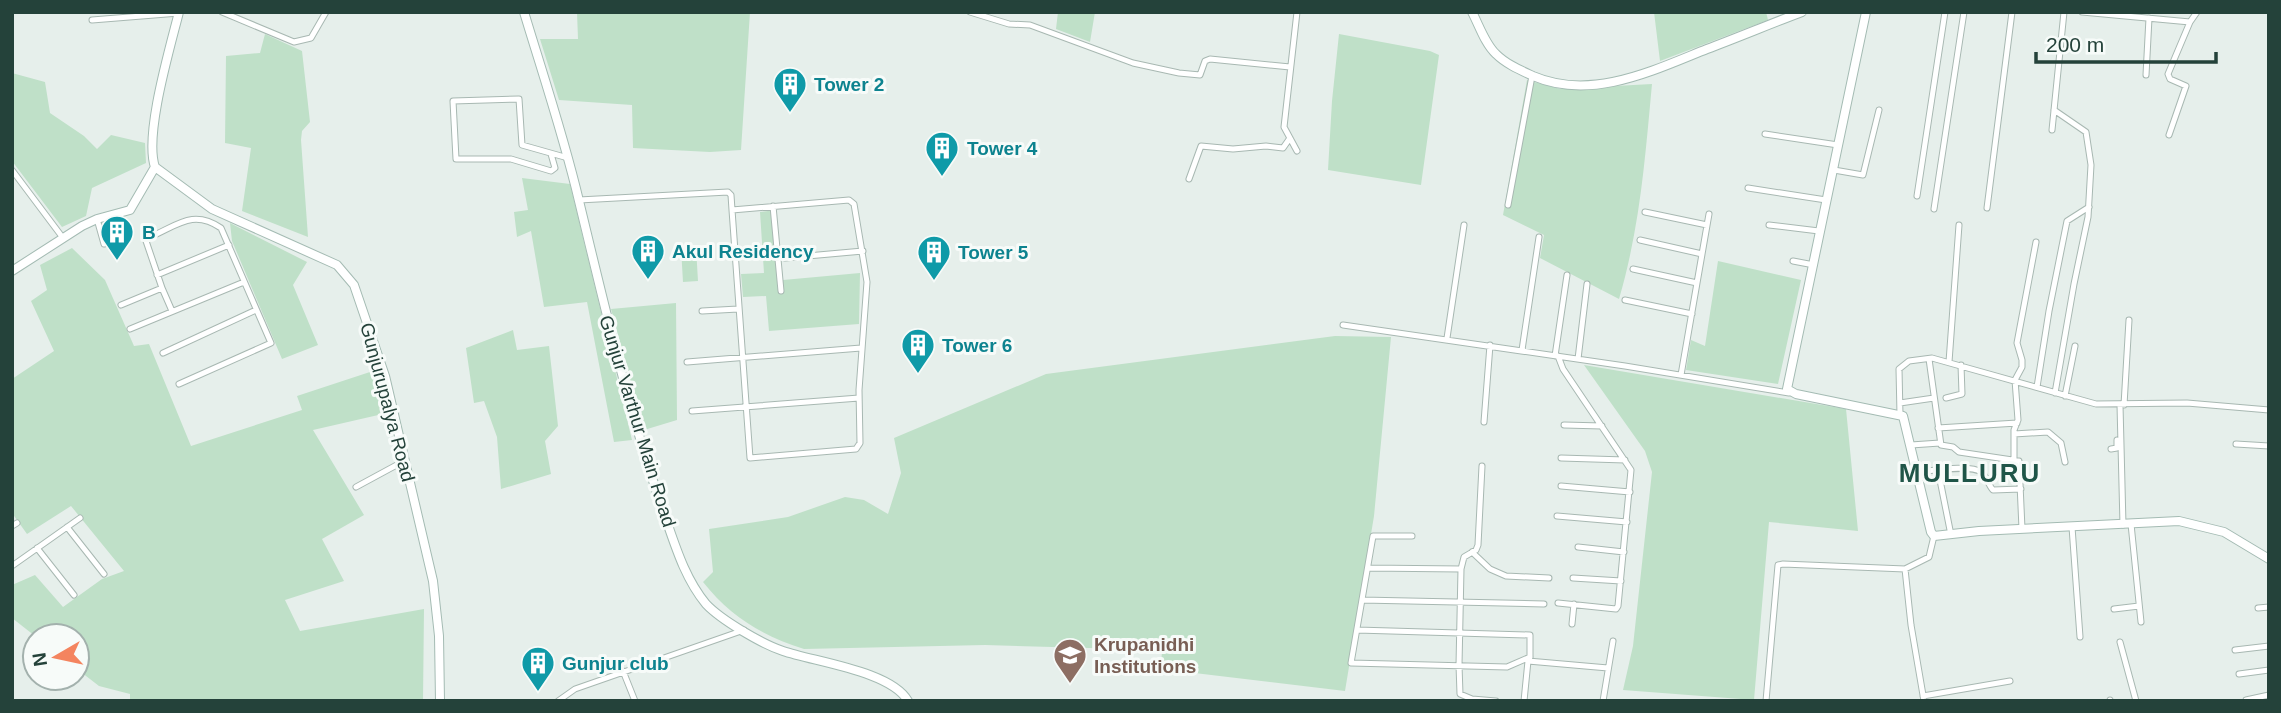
<svg xmlns="http://www.w3.org/2000/svg" width="2281" height="713" viewBox="0 0 2281 713" font-family="Helvetica,sans-serif">
<rect width="100%" height="100%" fill="#e6efeb"/>
<path fill="#bfe0c8" d="M577,12H750L741,150L710,152L633,148L632,105L559,100L540,39H578Z
M1058,12H1095L1090,42L1056,29Z
M1654,12H1766L1768,20L1660,61Z
M265,34L302,51L310,122L302,131L301,140L308,237L242,211L251,148L225,143L226,56L260,53Z
M1339,34L1430,51L1439,55L1421,185L1328,170L1332,101Z
M12,73L45,82L50,113L84,136L97,149L111,135L145,143L146,163L92,188L86,216L62,227L12,161Z
M1527,80L1560,89L1652,84C1645,159 1640,227 1619,299L1540,258L1544,235L1503,215Z
M522,178L570,184L632,440L614,442L587,302L544,307L531,231L517,237L514,212L528,210Z
M776,210L783,280L860,273L859,324L769,331L766,296L743,297L741,274L764,273L760,212Z
M230,223L307,262L293,285L318,345L282,359L232,241Z
M696,247L698,281L683,282L681,248Z
M72,248L105,280L134,346L149,344L191,446L302,410L297,396L376,370L387,413L313,430L364,515L322,539L344,581L285,600L300,631L424,609L423,701H130V694L99,686L77,669V636H35L12,618V585L35,575L63,607L102,579L124,571L71,506L27,534L12,513V379L54,351L31,301L47,290L40,265Z
M1718,261L1801,280L1778,384L1686,370L1691,340L1705,346Z
M676,303L677,420L644,430L611,309Z
M513,330L517,350L549,346L558,426L545,441L551,474L501,489L497,437L484,401L474,403L466,348Z
M1335,336L1391,337L1374,516L1345,691L1161,669L1162,650L985,645L804,649C762,636 730,616 703,582L713,572L709,529L788,517L845,497L864,500L888,514L901,473L894,438L1046,374Z
M1584,365L1846,409L1858,531L1769,522L1754,700L1623,690L1633,646L1652,472L1645,451Z"/>
<g fill="none" stroke-linecap="round" stroke-linejoin="round">
<defs>
<path id="street" d="M222,12L294,42L311,38L326,12
M970,12L1009,24L1030,25L1133,63L1179,73L1200,75L1205,61L1210,59L1290,67
M1297,12L1284,127L1297,151
M2082,12L2190,22L2197,12
M92,20L179,13
M2146,75L2149,18
M2054,110L2086,132L2091,165L2088,217L2074,284L2055,393
M2052,130L2064,12
M1765,134L1838,145
M2169,135L2186,86L2170,79L2168,74L2190,22
M551,154L555,168L551,171L511,159H456L453,101L519,99L522,145L568,158
M12,170L63,238
M1834,170L1863,175L1879,110
M1189,179L1201,146L1233,149L1266,146L1283,148L1290,138
M1748,188L1826,200
M1917,196L1945,12
M579,200L728,192L731,195L732,210L750,458L856,449L860,443L859,390L867,282L854,204L849,200L732,210
M1508,205L1532,76
M773,206L781,291
M1987,208L2012,12
M1934,209L1964,12
M1645,212L1707,225
M97,219L104,244L124,239
M1769,225L1819,231
M1640,240L1702,254
M785,258L863,251
M1793,261L1814,265
M1633,269L1697,283
M157,275L229,245
M1625,300L1692,314
M121,305L162,288
M172,311L162,288L146,241L150,237C178,225 193,209 221,228L271,343L179,384
M702,311L738,309
M1343,325L1625,366L1789,393
M130,329L244,282
M1447,338L1464,225
M1522,350L1539,237
M163,353L256,310
M1555,356L1567,275
M1558,356L1563,369L1631,470L1618,606L1616,609L1558,603
M1578,359L1587,284
M1929,359L1941,445L1953,447L1959,452L2019,461L2022,529
M687,362L861,348
M1949,362L1959,225
M1681,375L1709,214
M2037,387L2049,311L2067,221L2089,207
M2065,396L2075,346
M1946,398L1962,394L1961,365
M1900,403L1934,398
M2120,405L2123,525
M2124,405L2129,320
M692,411L859,398
M1900,415L1899,369L1909,361L1932,358L2096,404L2187,403L2269,410
M1484,422L1490,345
M1564,425L1602,426
M1938,428L2017,423
M2014,434L2048,432L2061,443L2065,462
M2236,444L2269,446
M1911,445L1940,443
M2111,449L2117,448V440
M1561,458L1625,460
M2014,459V430L2018,420L2015,380L2022,367V360L2017,343L2036,242
M1482,466L1478,545L1476,550L1464,557L1461,569L1459,665L1460,694L1472,699L1496,701
M1938,470L1951,535
M1918,472C1931,471 1970,464 1981,472C1987,476 1988,485 1993,490L2021,489
M1561,486L1630,492
M356,487L404,461
M1557,516L1627,522
M2131,524L2141,622
M12,526L17,523
M67,527L104,574
M2072,527L2080,637
M1412,536H1373L1351,663L1507,667L1530,657
M1578,547L1624,552
M37,548L74,595
M1472,552L1490,569L1506,576L1549,578
M12,566L80,518
M1368,568L1461,569
M1905,569L1911,625L1924,701
M1573,578L1621,581
M1362,600L1544,604
M2258,608L2269,607
M2114,609L2139,606
M1572,624L1574,604
M1357,630L1530,635V657
M2120,642L2136,701
M2235,650L2269,646
M1530,657L1528,661L1608,668
M623,671L635,701
M2239,674L2269,670
M1923,696L2010,681
M2110,700V701
M2246,700L2269,695
M558,701L575,689L744,630
M1524,701L1528,661
M1603,701L1613,641
M1766,701L1778,565L1783,564L1905,569L1929,557L1934,536"/>
<path id="secondary" d="M179,12C170,48 144,135 155,167L212,209L337,265L354,285L385,376L433,581L439,636L440,701
M524,12C543,75 564,137 579,201C604,304 628,408 662,508C674,541 683,576 706,604C721,620 762,644 783,651C815,662 891,671 908,701
M1472,12C1479,25 1485,44 1496,54C1506,64 1520,70 1533,76C1591,101 1652,71 1707,49C1739,37 1770,24 1802,12
M1866,12L1787,389L1796,394L1903,416L1931,532L1934,536L1979,531L2179,521L2224,532L2269,559
M12,271L82,226L97,219L130,210L155,167"/>
</defs>
<use href="#street" stroke="#a8b8b2" stroke-width="7"/>
<use href="#secondary" stroke="#a4bbb3" stroke-width="10"/>
<use href="#street" stroke="#fff" stroke-width="5"/>
<use href="#secondary" stroke="#fff" stroke-width="8"/>
</g>
<defs>
<symbol id="building-pin" viewBox="-11 -11 22 30"><path d="M0 17L-7.5 6A9.5 9.5 0 1 1 7.5 6Z" fill="#0f9aa8" stroke="#f7fbf9"/><path d="M-4-6H4V6H1V3H-1V6H-4ZM-2.5-4.3h1.7v1.8h-1.7ZM.8-4.3h1.7v1.8H.8ZM-2.5-1h1.7V.8h-1.7ZM.8-1h1.7V.8H.8Z" fill="#fff"/></symbol>
<symbol id="university-pin" viewBox="-11 -11 22 30"><path d="M0 17L-7.5 6A9.5 9.5 0 1 1 7.5 6Z" fill="#8d6e63" stroke="#f7fbf9"/><path d="M0-5L7-2L0 1L-7-2ZM-4 1L0 2.5L4 1V4Q0 6-4 4Z" fill="#fff"/></symbol>
</defs>
<g fill-rule="evenodd">
<use href="#building-pin" x="771" y="65" width="38" height="52"/>
<use href="#building-pin" x="923" y="129" width="38" height="52"/>
<use href="#building-pin" x="98" y="213" width="38" height="52"/>
<use href="#building-pin" x="629" y="232" width="38" height="52"/>
<use href="#building-pin" x="915" y="233" width="38" height="52"/>
<use href="#building-pin" x="899" y="326" width="38" height="52"/>
<use href="#university-pin" x="1051" y="636" width="38" height="52"/>
<use href="#building-pin" x="519" y="644" width="38" height="52"/>
</g>
<g text-anchor="middle" stroke-width="6" stroke-linejoin="round" paint-order="stroke">
<g font-size="19" font-weight="bold" fill="#0d838f" stroke="#f7fbf9" text-anchor="start">
<text x="814" y="91">Tower 2</text>
<text x="967" y="155">Tower 4</text>
<text x="142" y="239">B</text>
<text x="672" y="258">Akul Residency</text>
<text x="958" y="259">Tower 5</text>
<text x="942" y="352">Tower 6</text>
<text x="562" y="670">Gunjur club</text>
</g>
<g font-size="19" fill="#24423a" stroke="#f7fbf9">
<text transform="translate(388 402) rotate(75)" y="7">Gunjurupalya Road</text>
<text transform="translate(638 421) rotate(73)" y="7">Gunjur Varthur Main Road</text>
</g>
<g font-size="19" font-weight="bold" fill="#785e54" stroke="#f7fbf9" text-anchor="start">
<text x="1094" y="651">Krupanidhi<tspan x="1094" dy="22">Institutions</tspan></text>
</g>
<g font-size="26" font-weight="bold" letter-spacing="2" fill="#1f5548" stroke="#f7fbf9">
<text x="1970" y="482">MULLURU</text>
</g>
</g>
<rect width="2281" height="713" fill="none" stroke="#24423a" stroke-width="28"/>
<g transform="translate(56 657) rotate(261)"><circle r="33" fill="#f7fbf9" stroke="#a3b1ad" stroke-width="2"/>
<path d="M0-5L12 26L0 18L-12 26Z" fill="#f4845f"/>
<text y="-10" font-size="19" font-weight="bold" text-anchor="middle" fill="#24423a">N</text>
</g>
<path d="M2036 52v10h180v-10" fill="none" stroke="#24423a" stroke-width="3.5"/>
<text x="2046" y="52" font-size="21" fill="#24423a" stroke="#f7fbf9" stroke-width="5" paint-order="stroke">200 m</text>
</svg>
